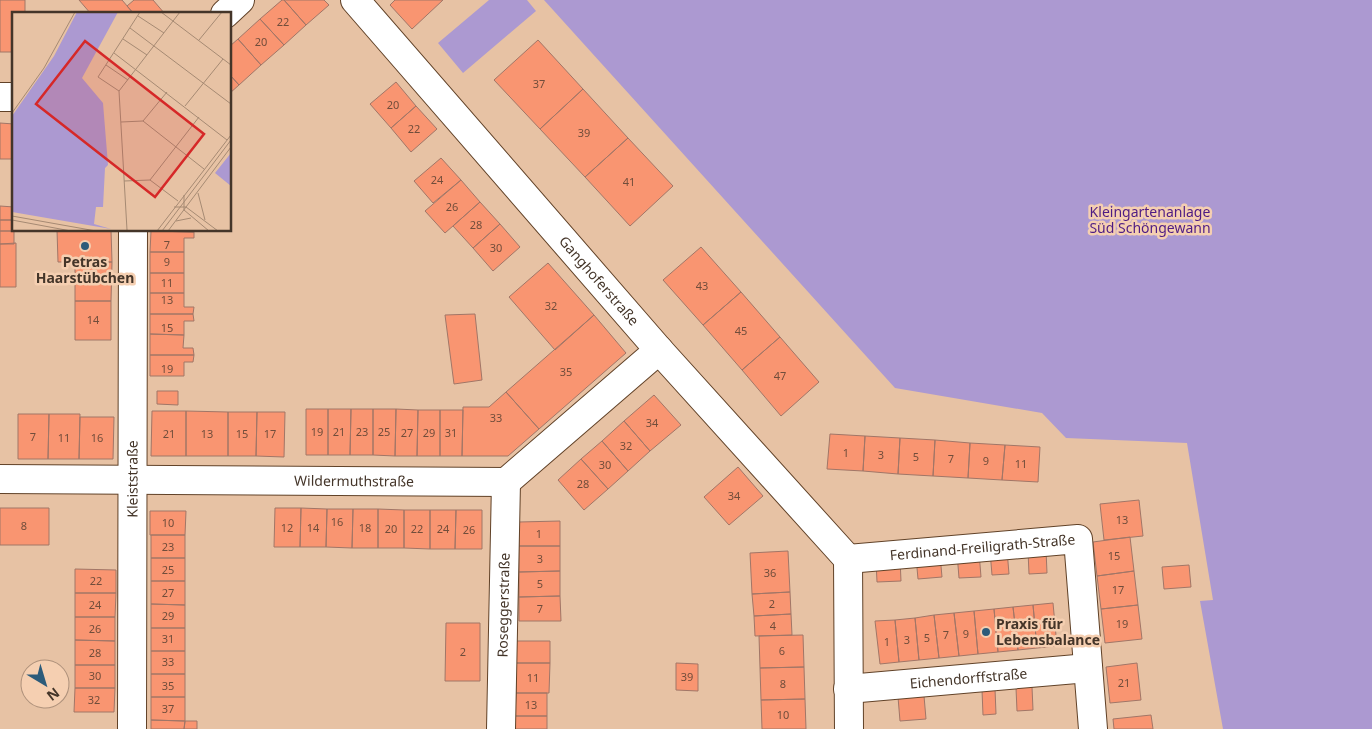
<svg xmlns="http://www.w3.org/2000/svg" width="1372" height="729" viewBox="0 0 1372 729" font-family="'Noto Sans',sans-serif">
<rect width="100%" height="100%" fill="#e7c2a4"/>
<path fill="#ac99d1" d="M489,0H527L536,11L463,73L438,43Z
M544,0H1372V729H1223L1200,601L1213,600L1187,443L1066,438L1042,413L895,388Z"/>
<path fill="#f99571" stroke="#a17667" d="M0,0H25V14H14V52H0Z
M79,0H122L134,14H91Z
M134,0H153L165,14H134L127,6Z
M282,0H284L306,25L284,45L260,19Z
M284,0H324L329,5L306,25Z
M395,0H443L412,29L390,5Z
M260,19L284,45L261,65L238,39Z
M238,39L261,65L239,85L230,75V46Z
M538,40L583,89L540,129L494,80Z
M230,75L239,85L230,93Z
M396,82L416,106L391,128L370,104Z
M583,89L628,138L585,177L540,129Z
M416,106L437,129L411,152L391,128Z
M0,123L14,124V166H12V159H0Z
M628,138L673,186L630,226L585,177Z
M441,158L461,180L433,203L414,181Z
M461,180L480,202L445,233L425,211Z
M480,202L500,224L473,248L453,226Z
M0,206L14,207L13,220H0Z
M0,220H13L14,231H0Z
M500,224L520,247L493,271L473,248Z
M57,230H111L112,262H58Z
M151,230H194V232L151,231Z
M0,231H14V244H0Z
M151,231L194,232V238H184V252H150Z
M16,243V287H0V244Z
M701,247L741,292L703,325L663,280Z
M150,252H184V273H150Z
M75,262H112L111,301H75Z
M548,263L594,315L555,350L509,297Z
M150,273H184V293H150Z
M741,292L780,337L742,370L703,325Z
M150,293H184V307H194L193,314H150Z
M75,301H111V340H75Z
M150,314H193L194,321H184V335L150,334Z
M475,314L482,380L454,384L445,315Z
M594,315L626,353L539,429L506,392Z
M150,334L184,335L183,348H193L194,355H150Z
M780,337L819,382L781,416L742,370Z
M150,355H194L193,362H184V376H150Z
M157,391H178V405L157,404Z
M506,392L539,429L508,456H462L463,407H489Z
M654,395L681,425L650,451L624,421Z
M306,409H328V455H306Z
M328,409H351L350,455H328Z
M351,409H373V455H350Z
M373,409H396L395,456L373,455Z
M396,409L418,410L417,456H395Z
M418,410H440V456H417Z
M440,410H463L462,456H440Z
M152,411H186V456H151Z
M186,411L228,412V456H186Z
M228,412H257L256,456H228Z
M257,412H285L284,457L256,456Z
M18,414H49L48,459H18Z
M49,414H80L79,459H48Z
M80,417H114L113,459H79Z
M624,421L650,451L628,471L602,441Z
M830,434L865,436L863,471L827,469Z
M865,436L900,438L898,474L863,471Z
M900,438L935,440L933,476L898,474Z
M935,440L970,443L968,478L933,476Z
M602,441L628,471L608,489L581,459Z
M970,443L1005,445L1002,480L968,478Z
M1005,445L1040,447L1038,482L1002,480Z
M581,459L608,489L584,510L558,480Z
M738,467L763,496L729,525L704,497Z
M1139,500L1143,536L1104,540L1100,504Z
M0,508H49V545H0Z
M275,508H301L300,547H274Z
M301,508L327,509L326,547H300Z
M327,509H353L352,548L326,547Z
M353,509H378V548H352Z
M378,509L404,510V548H378Z
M404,510H430V549L404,548Z
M430,510H456L455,549H430Z
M456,510H482V549H455Z
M150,511H186L185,535H150Z
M560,521V546H519V522Z
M151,535H185V558H151Z
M1130,537L1134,571L1097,576L1093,542Z
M519,546H560V571L519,572Z
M1007,550L1009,574L992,575L990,551Z
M1046,550L1047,573L1029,574L1028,551Z
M788,551L790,592L752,594L750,553Z
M979,552L981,577L959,578L957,553Z
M940,555L942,577L918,579L916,557Z
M151,558H185V581H151Z
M900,559L901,581L877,582L876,561Z
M1189,565L1191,587L1164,589L1162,567Z
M75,569L116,570V593H75Z
M560,571V596L519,597V572Z
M1134,571L1138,605L1101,609L1097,576Z
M151,581H185V605L151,604Z
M790,592L791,614L754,616L752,594Z
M75,593H116L115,617H75Z
M560,596L561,621H519V597Z
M1053,603L1057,646L1037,648L1033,605Z
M151,604L185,605V628H151Z
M1033,605L1037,648L1018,650L1013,607Z
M1138,605L1142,639L1105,643L1101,609Z
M1013,607L1018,650L998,652L994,609Z
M994,609L998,652L978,654L974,611Z
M974,611L978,654L959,656L954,613Z
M954,613L959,656L939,658L934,615Z
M791,614L792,635L755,636L754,616Z
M934,615L939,658L919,660L915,618Z
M75,617H115V641L75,640Z
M915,618L919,660L899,662L895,620Z
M895,620L899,662L880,664L875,621Z
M446,623H480V681H445Z
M151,628H185V651H151Z
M803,635L804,667L760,668L759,636Z
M75,640L115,641V665H75Z
M516,641H550V663H516Z
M151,651H185V674H151Z
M516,663H550L549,693H516Z
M676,663L698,664V691L676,690Z
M1137,663L1141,700L1110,703L1106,667Z
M75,665H115V688H75Z
M804,667L805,699L761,700L760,668Z
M151,674H185V697H151Z
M1032,687L1033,710L1017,711L1016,688Z
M75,688H115L114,712H74Z
M995,689L996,714L983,715L982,690Z
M516,693H547V716H515Z
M924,696L926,719L900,721L898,697Z
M151,697H185V721L151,720Z
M805,699L806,729H762L761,700Z
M1151,715L1153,729H1114L1113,719Z
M515,716H547V729H515Z
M151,720L185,721L184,729H151Z
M185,721H197V729H184Z"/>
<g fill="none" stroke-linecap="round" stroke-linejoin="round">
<defs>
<g id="minor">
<path id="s1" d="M355,0L659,350L848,559"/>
<path d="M225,14L240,0"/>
<path d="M0,97H14"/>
<path id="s2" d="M0,479L506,482L659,350"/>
<path id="s3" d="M848,559L1078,539L1093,729"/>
<path d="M848,559L849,729"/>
<path id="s4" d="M848,689L1088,668"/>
<path id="s5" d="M132,729L133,230"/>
<path id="s6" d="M501,729L506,482"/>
</g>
</defs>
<use href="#minor" stroke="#614228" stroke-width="30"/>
<use href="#minor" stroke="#fff" stroke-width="28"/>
</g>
<g fill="#2c5b7a" stroke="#f5cfb1" stroke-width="2">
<circle cx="85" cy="246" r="5"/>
<circle cx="986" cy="632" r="5"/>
</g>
<g text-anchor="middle" stroke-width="5" stroke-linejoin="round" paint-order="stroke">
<g font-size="11" fill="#714d3b">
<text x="283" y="26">22</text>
<text x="261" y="46">20</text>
<text x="539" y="88">37</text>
<text x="393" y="109">20</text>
<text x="414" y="133">22</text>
<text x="584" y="137">39</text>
<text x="437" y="184">24</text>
<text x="629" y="186">41</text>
<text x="452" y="211">26</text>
<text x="476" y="229">28</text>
<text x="167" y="249">7</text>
<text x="496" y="252">30</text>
<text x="167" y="266">9</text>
<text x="167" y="287">11</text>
<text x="702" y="290">43</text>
<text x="167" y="304">13</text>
<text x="551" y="310">32</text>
<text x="93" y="324">14</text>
<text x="167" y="332">15</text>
<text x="741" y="335">45</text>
<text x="167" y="373">19</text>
<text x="566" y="376">35</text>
<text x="780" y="380">47</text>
<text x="496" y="422">33</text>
<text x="652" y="427">34</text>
<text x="317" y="436">19</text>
<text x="339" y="436">21</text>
<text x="362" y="436">23</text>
<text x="384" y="436">25</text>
<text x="407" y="437">27</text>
<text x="429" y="437">29</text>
<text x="451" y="437">31</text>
<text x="169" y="438">21</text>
<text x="207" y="438">13</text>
<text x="242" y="438">15</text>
<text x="270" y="438">17</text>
<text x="33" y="441">7</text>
<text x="64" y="442">11</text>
<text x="97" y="442">16</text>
<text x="626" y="450">32</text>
<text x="846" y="457">1</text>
<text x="881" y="459">3</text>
<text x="916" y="461">5</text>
<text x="951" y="463">7</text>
<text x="986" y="465">9</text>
<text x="1021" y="468">11</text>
<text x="605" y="469">30</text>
<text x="583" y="488">28</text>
<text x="734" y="500">34</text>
<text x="1122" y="524">13</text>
<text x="337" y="526">16</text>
<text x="168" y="527">10</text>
<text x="24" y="530">8</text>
<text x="287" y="532">12</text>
<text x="313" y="532">14</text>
<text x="365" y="532">18</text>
<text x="391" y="533">20</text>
<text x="417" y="533">22</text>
<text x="443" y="533">24</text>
<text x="469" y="534">26</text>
<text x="539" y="538">1</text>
<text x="168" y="551">23</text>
<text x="1114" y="560">15</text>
<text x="540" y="563">3</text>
<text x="168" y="574">25</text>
<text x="770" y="577">36</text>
<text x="96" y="585">22</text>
<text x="540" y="588">5</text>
<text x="1118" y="594">17</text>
<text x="168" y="597">27</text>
<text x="772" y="608">2</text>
<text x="95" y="609">24</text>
<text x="540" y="613">7</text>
<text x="168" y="620">29</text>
<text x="1122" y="628">19</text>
<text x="773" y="630">4</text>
<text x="95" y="633">26</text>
<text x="966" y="638">9</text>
<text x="946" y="639">7</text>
<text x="927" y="642">5</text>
<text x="168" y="643">31</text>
<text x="907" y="644">3</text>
<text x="887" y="646">1</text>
<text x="782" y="655">6</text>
<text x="463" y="656">2</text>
<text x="95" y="657">28</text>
<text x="168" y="666">33</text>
<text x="95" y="680">30</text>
<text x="687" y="681">39</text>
<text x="533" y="682">11</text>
<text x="1124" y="687">21</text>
<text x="783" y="688">8</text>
<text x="168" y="690">35</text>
<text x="94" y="704">32</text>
<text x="531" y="709">13</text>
<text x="168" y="713">37</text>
<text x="783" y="719">10</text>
</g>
<g font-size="14" fill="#4e1c84" stroke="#f5cfb1">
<text x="1150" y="217">Kleingartenanlage<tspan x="1150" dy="16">Süd Schöngewann</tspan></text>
</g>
<g font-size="14" font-weight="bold" fill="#443529" stroke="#f5cfb1">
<text x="85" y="267">Petras<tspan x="85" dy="16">Haarstübchen</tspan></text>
<text x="996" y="629" text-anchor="start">Praxis für<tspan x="996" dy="16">Lebensbalance</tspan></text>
</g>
<g font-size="14" fill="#443529" stroke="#f5cfb1">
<text dy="5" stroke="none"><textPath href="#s1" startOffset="372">Ganghoferstraße</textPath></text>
<text dy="5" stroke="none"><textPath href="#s5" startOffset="250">Kleiststraße</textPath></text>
<text dy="5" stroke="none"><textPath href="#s2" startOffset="354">Wildermuthstraße</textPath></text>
<text dy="5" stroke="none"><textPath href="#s3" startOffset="135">Ferdinand-Freiligrath-Straße</textPath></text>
<text dy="5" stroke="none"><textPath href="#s6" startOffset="124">Roseggerstraße</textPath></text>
<text dy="5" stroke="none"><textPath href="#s4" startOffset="121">Eichendorffstraße</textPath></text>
</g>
</g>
<g transform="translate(12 12)">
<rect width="219" height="219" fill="#e7c2a4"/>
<path d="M65,0H106L70,66L91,91L96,153L93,156L91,195H84L82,212L99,217L0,200V104L42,44ZM219,141V174L203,161Z" fill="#ac99d1"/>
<path fill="none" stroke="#a68a73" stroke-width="1" d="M149,0L219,53M126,4L152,21M118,16L219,92M111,27L135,43M187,28L210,0M102,41L215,128M94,53L116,68M107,79L115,218M107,79L86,65L128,0M107,79L168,0M173,94L211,47M0,101L32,56L63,0M131,109L155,80M109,110L131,109L192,157M138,168L187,105M112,169L138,168L166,189M186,181L193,208M172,183V198L197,219M162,195H174L206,219M0,204L84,219M0,208L59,219M164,209L179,206M145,219L219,123M150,219L219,128M156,219L219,135"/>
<path fill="#d62828" fill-opacity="0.15" stroke="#d62828" stroke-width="2.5" d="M73,29L192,122L143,185L24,92Z"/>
<rect width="219" height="219" fill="none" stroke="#443529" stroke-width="2.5"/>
</g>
<g transform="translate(45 684) rotate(142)"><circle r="24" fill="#f5cfb1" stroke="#ae917b"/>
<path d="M0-4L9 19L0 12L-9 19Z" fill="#2c5b7a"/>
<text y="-8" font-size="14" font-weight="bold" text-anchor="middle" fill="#443529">N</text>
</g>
</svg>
